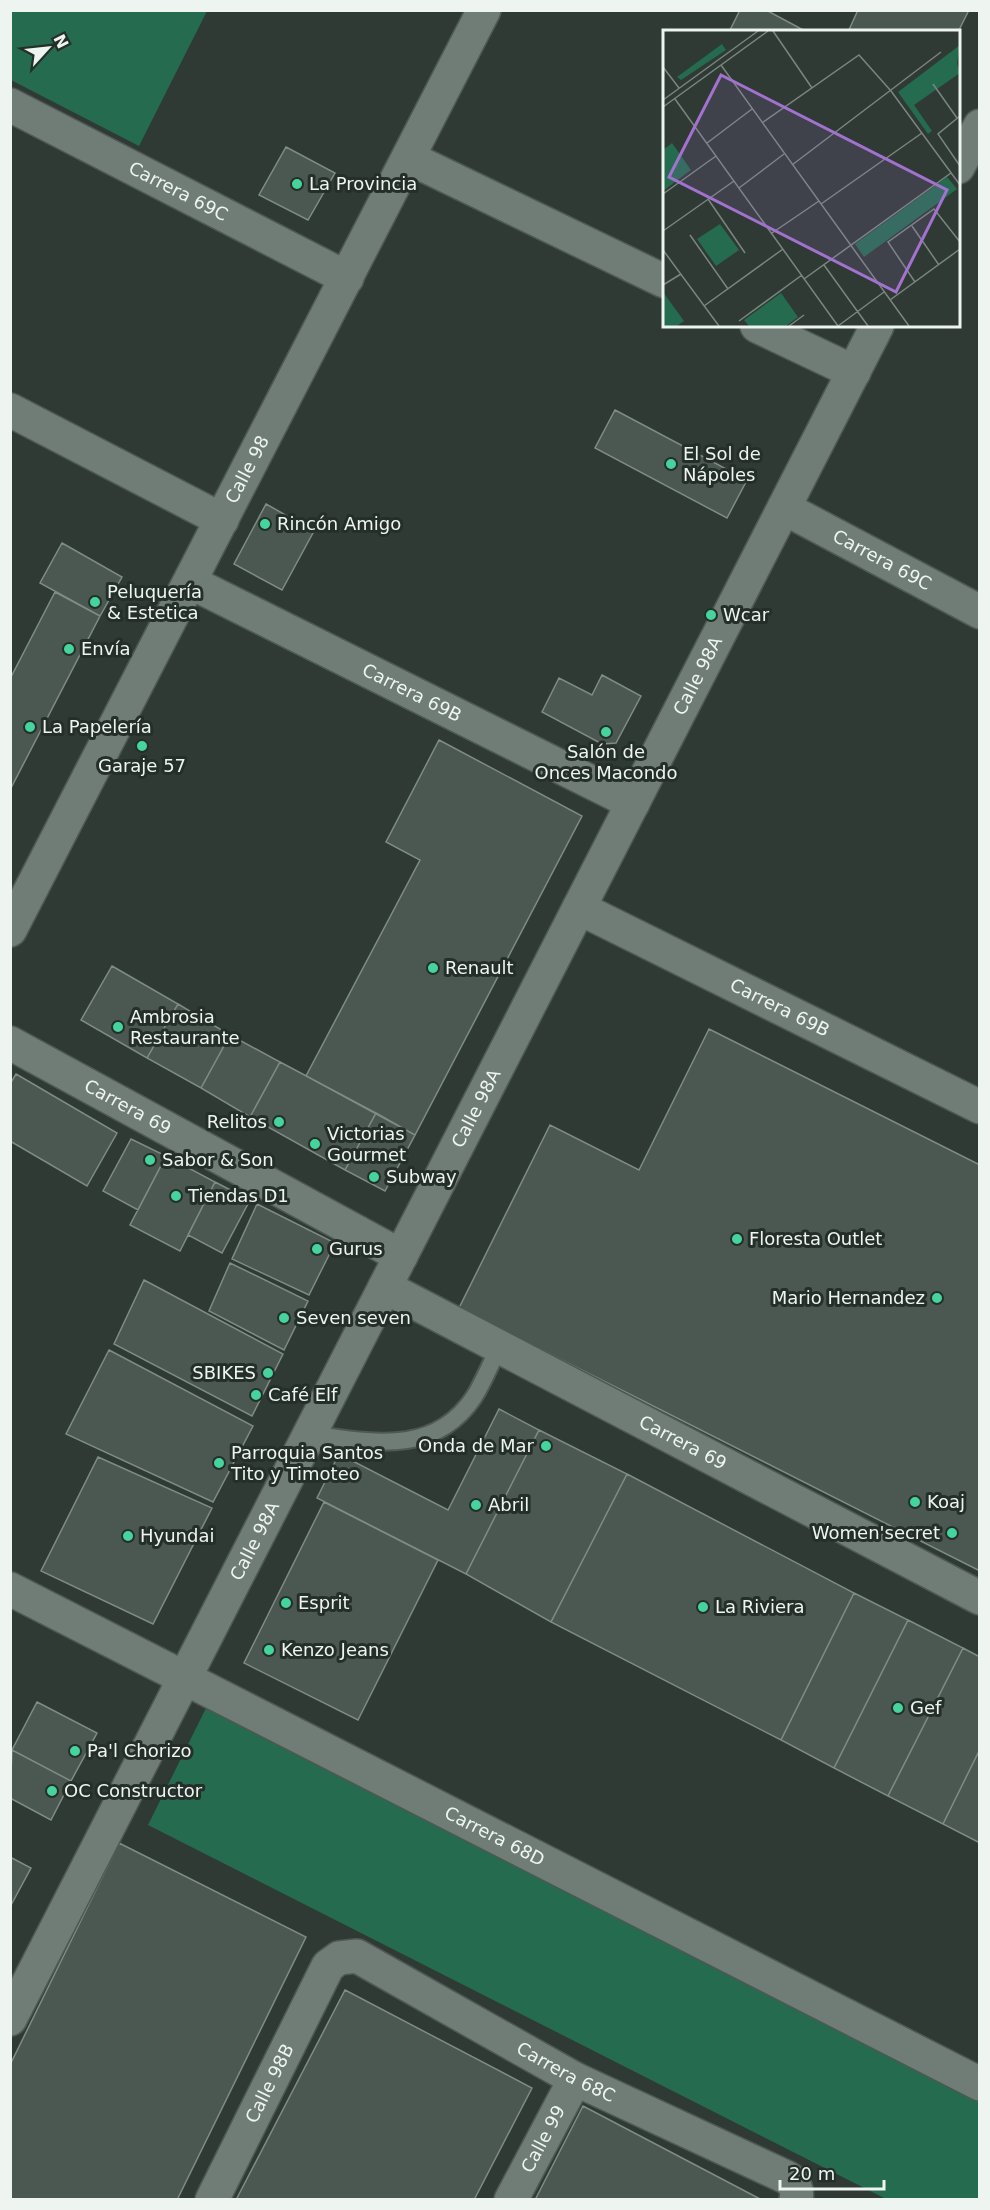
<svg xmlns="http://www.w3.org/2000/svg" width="990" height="2210" viewBox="0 0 990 2210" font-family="'DejaVu Sans',sans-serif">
<rect width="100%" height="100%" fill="#2f3a34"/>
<path fill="#256b4f" d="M10,11L11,10L207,11L139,146L11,80Z
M208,1704L979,2096V2199H886L148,1825Z"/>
<path fill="#4b5751" stroke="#7f8b85" stroke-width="1.5" d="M740,10H766L807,32H729Z
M858,10H969L958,32H848Z
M286,147L335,173L308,220L259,195Z
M615,410L747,480L727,518L595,448Z
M266,504L314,531L282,590L234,564Z
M62,543L122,577L100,616L40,583Z
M55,592L100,616L10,790V679Z
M602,675L641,696L616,743L602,744L542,712L559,678L592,695Z
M439,740L582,816L415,1135L306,1076L420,860L386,842Z
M112,966L178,1004L147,1058L81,1020Z
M178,1004L230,1035L201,1088L147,1058Z
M709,1029L980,1165V1571L459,1308L550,1125L639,1170Z
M230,1035L280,1062L250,1117L201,1088Z
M280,1062L376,1113L345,1170L250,1117Z
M16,1074L117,1133L87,1186L10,1141V1084Z
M376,1113L415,1135L385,1191L345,1170Z
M131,1139L166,1156L138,1210L103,1191Z
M166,1156L215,1182L180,1251L130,1225Z
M215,1182L250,1200L222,1253L188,1235Z
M257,1204L335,1243L309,1295L232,1259Z
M230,1263L308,1301L284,1350L209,1311Z
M144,1280L283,1354L252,1416L114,1344Z
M109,1350L253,1426L213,1502L66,1434Z
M499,1409L539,1430L466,1574L317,1498L339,1454L448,1510Z
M539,1430L627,1474L551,1622L466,1574Z
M98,1457L212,1508L153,1624L41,1571Z
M627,1474L854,1593L781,1740L551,1622Z
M324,1502L438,1560L358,1720L244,1663Z
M854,1593L908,1620L834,1768L781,1740Z
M908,1620L963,1648L888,1796L834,1768Z
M963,1648L980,1657V1749L943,1824L888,1796Z
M37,1702L97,1733L71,1781L12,1750Z
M980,1749V1843L943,1824Z
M12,1750L71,1781L51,1820L10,1798Z
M119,1843L306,1937L177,2200H10V2065Z
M10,1857L31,1868L10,1907Z
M345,1990L532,2088L474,2200H236Z
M583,2106L762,2200H535Z"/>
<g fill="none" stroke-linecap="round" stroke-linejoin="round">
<defs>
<path id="service" d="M310,1434C370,1442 434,1457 474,1397C484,1381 491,1363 499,1347"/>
<g id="minor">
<path id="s1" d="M10,105L347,278"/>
<path d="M409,158L664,281"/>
<path d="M757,326L854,372"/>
<path d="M10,410L222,520"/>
<path id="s2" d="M784,508L980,612"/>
<path id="s3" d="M190,582L633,803"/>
<path id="s4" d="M579,908L980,1107"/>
<path id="s5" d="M10,1043L401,1256"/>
<path id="s6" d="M385,1287L980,1598"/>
<path id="s7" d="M10,1589L980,2084"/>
<path id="s8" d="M212,2200L328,1966L339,1958L357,1956L575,2079L788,2178C795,2184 798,2190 796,2200"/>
<path id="s9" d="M511,2200L575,2079"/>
</g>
<g id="tertiary">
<path d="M958,167L980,126"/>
<path id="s10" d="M10,930L484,10"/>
<path id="s11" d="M10,2019L877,326"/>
</g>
</defs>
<use href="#service" stroke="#4f5853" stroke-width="20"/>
<use href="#minor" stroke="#4f5853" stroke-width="36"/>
<use href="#tertiary" stroke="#4f5853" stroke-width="36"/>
<use href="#service" stroke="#707c76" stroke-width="16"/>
<use href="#minor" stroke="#707c76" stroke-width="33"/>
<use href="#tertiary" stroke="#707c76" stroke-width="33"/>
</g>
<g fill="#46d49e" stroke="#252f2a" stroke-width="2">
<circle cx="297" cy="184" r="6"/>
<circle cx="671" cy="464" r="6"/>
<circle cx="265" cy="524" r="6"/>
<circle cx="95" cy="602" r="6"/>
<circle cx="711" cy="615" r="6"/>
<circle cx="69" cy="649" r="6"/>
<circle cx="30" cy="727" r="6"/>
<circle cx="606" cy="732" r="6"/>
<circle cx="142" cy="746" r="6"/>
<circle cx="433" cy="968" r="6"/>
<circle cx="118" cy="1027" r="6"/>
<circle cx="279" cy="1122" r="6"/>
<circle cx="315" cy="1144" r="6"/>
<circle cx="150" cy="1160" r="6"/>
<circle cx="374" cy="1177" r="6"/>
<circle cx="176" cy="1196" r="6"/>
<circle cx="737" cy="1239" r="6"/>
<circle cx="317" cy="1249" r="6"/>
<circle cx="937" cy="1298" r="6"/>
<circle cx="284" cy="1318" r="6"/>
<circle cx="268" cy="1373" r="6"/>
<circle cx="256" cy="1395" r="6"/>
<circle cx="546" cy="1446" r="6"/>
<circle cx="219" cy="1463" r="6"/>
<circle cx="915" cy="1502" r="6"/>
<circle cx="476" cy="1505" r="6"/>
<circle cx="952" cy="1533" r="6"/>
<circle cx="128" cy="1536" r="6"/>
<circle cx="286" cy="1603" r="6"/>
<circle cx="703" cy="1607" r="6"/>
<circle cx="269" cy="1650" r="6"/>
<circle cx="898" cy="1708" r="6"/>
<circle cx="75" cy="1751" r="6"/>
<circle cx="52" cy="1791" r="6"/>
</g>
<g text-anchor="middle" stroke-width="6" stroke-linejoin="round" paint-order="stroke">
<g font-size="18" fill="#eef5f1" stroke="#252f2a" text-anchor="start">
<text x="309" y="190">La Provincia</text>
<text x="683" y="460">El Sol de<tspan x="683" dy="21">Nápoles</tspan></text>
<text x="277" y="530">Rincón Amigo</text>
<text x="107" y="598">Peluquería<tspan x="107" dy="21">&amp; Estetica</tspan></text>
<text x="723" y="621">Wcar</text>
<text x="81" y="655">Envía</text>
<text x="42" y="733">La Papelería</text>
<text x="606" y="758" text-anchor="middle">Salón de<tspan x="606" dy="21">Onces Macondo</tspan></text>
<text x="142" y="772" text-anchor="middle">Garaje 57</text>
<text x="445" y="974">Renault</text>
<text x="130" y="1023">Ambrosia<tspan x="130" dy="21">Restaurante</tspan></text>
<text x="267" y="1128" text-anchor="end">Relitos</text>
<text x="327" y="1140">Victorias<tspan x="327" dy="21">Gourmet</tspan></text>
<text x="162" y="1166">Sabor &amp; Son</text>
<text x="386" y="1183">Subway</text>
<text x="188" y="1202">Tiendas D1</text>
<text x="749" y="1245">Floresta Outlet</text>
<text x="329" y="1255">Gurus</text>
<text x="925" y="1304" text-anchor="end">Mario Hernandez</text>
<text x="296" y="1324">Seven seven</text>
<text x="256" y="1379" text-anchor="end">SBIKES</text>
<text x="268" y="1401">Café Elf</text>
<text x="534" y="1452" text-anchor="end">Onda de Mar</text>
<text x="231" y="1459">Parroquia Santos<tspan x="231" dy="21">Tito y Timoteo</tspan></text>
<text x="927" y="1508">Koaj</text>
<text x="488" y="1511">Abril</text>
<text x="940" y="1539" text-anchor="end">Women'secret</text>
<text x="140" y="1542">Hyundai</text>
<text x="298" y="1609">Esprit</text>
<text x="715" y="1613">La Riviera</text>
<text x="281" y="1656">Kenzo Jeans</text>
<text x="910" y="1714">Gef</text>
<text x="87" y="1757">Pa'l Chorizo</text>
<text x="64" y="1797">OC Constructor</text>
</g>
<g font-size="18" fill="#eef5f1" stroke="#252f2a">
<text dy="6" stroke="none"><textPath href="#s1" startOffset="189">Carrera 69C</textPath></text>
<text dy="6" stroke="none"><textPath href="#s10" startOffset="518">Calle 98</textPath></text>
<text dy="6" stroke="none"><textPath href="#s2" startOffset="111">Carrera 69C</textPath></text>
<text dy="6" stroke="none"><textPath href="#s11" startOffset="1509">Calle 98A</textPath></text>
<text dy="6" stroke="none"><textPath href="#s3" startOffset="248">Carrera 69B</textPath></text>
<text dy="6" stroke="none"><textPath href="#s4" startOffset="224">Carrera 69B</textPath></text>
<text dy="6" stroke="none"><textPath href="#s5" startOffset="134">Carrera 69</textPath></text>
<text dy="6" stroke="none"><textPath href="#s11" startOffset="1023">Calle 98A</textPath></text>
<text dy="6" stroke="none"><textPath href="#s6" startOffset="336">Carrera 69</textPath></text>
<text dy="6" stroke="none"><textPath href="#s11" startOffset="537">Calle 98A</textPath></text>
<text dy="6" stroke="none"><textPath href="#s7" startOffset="544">Carrera 68D</textPath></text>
<text dy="6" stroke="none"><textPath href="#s8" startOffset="532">Carrera 68C</textPath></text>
<text dy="6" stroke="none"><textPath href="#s8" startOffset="130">Calle 98B</textPath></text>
<text dy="6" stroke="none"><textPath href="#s9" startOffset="69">Calle 99</textPath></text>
</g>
</g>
<g transform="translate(663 30)">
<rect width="297" height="297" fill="#2f3a34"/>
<path d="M59,14L63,20L18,50L14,47ZM297,15L294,33L297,43L251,75L269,101L265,104L235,62ZM9,113L28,140L0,161V120ZM284,147L294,159L201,227L192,214ZM57,194L76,220L53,236L34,209ZM0,262L21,291L14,296H0ZM118,263L135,287L123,296H86L81,290Z" fill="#256b4f"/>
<path fill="none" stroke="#7b8580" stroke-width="1.5" d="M110,1L149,58M58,35L246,296M0,37L16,58M270,54L294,88M12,69L175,296M0,70L95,1M0,77L105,1M297,86L275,104L297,136M99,93L196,25L228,61L297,155M44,113L89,79M129,135L278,22M76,158L121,124M0,164L53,126M45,169L82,223M158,174L259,103M249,196L276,235M0,201L71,151M109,203L156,171M27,205L65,259M0,220L56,296M161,235L205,296M141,249L288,143M252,252L225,212L271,179L297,212M0,255L18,244M227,270L297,219M41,276L120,219M76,291L139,245M126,296L141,285M175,296L221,262"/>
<path fill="#a372d0" fill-opacity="0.15" stroke="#a372d0" stroke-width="3" d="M58,45L284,160L233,262L6,147Z"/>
<rect width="297" height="297" fill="none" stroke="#eef5f1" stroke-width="3"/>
</g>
<rect width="990" height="2210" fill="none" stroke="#eef5f1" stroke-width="24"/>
<g transform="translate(48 48) rotate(63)" stroke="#252f2a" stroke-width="4.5" paint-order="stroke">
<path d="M0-4.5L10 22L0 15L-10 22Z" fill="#eef5f1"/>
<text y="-9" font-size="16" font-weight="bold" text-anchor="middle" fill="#eef5f1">N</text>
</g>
<path d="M780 2180v9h104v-9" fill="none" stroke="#eef5f1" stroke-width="3"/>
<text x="789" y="2180" font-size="18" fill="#eef5f1" stroke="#252f2a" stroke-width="4.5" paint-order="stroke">20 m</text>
</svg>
